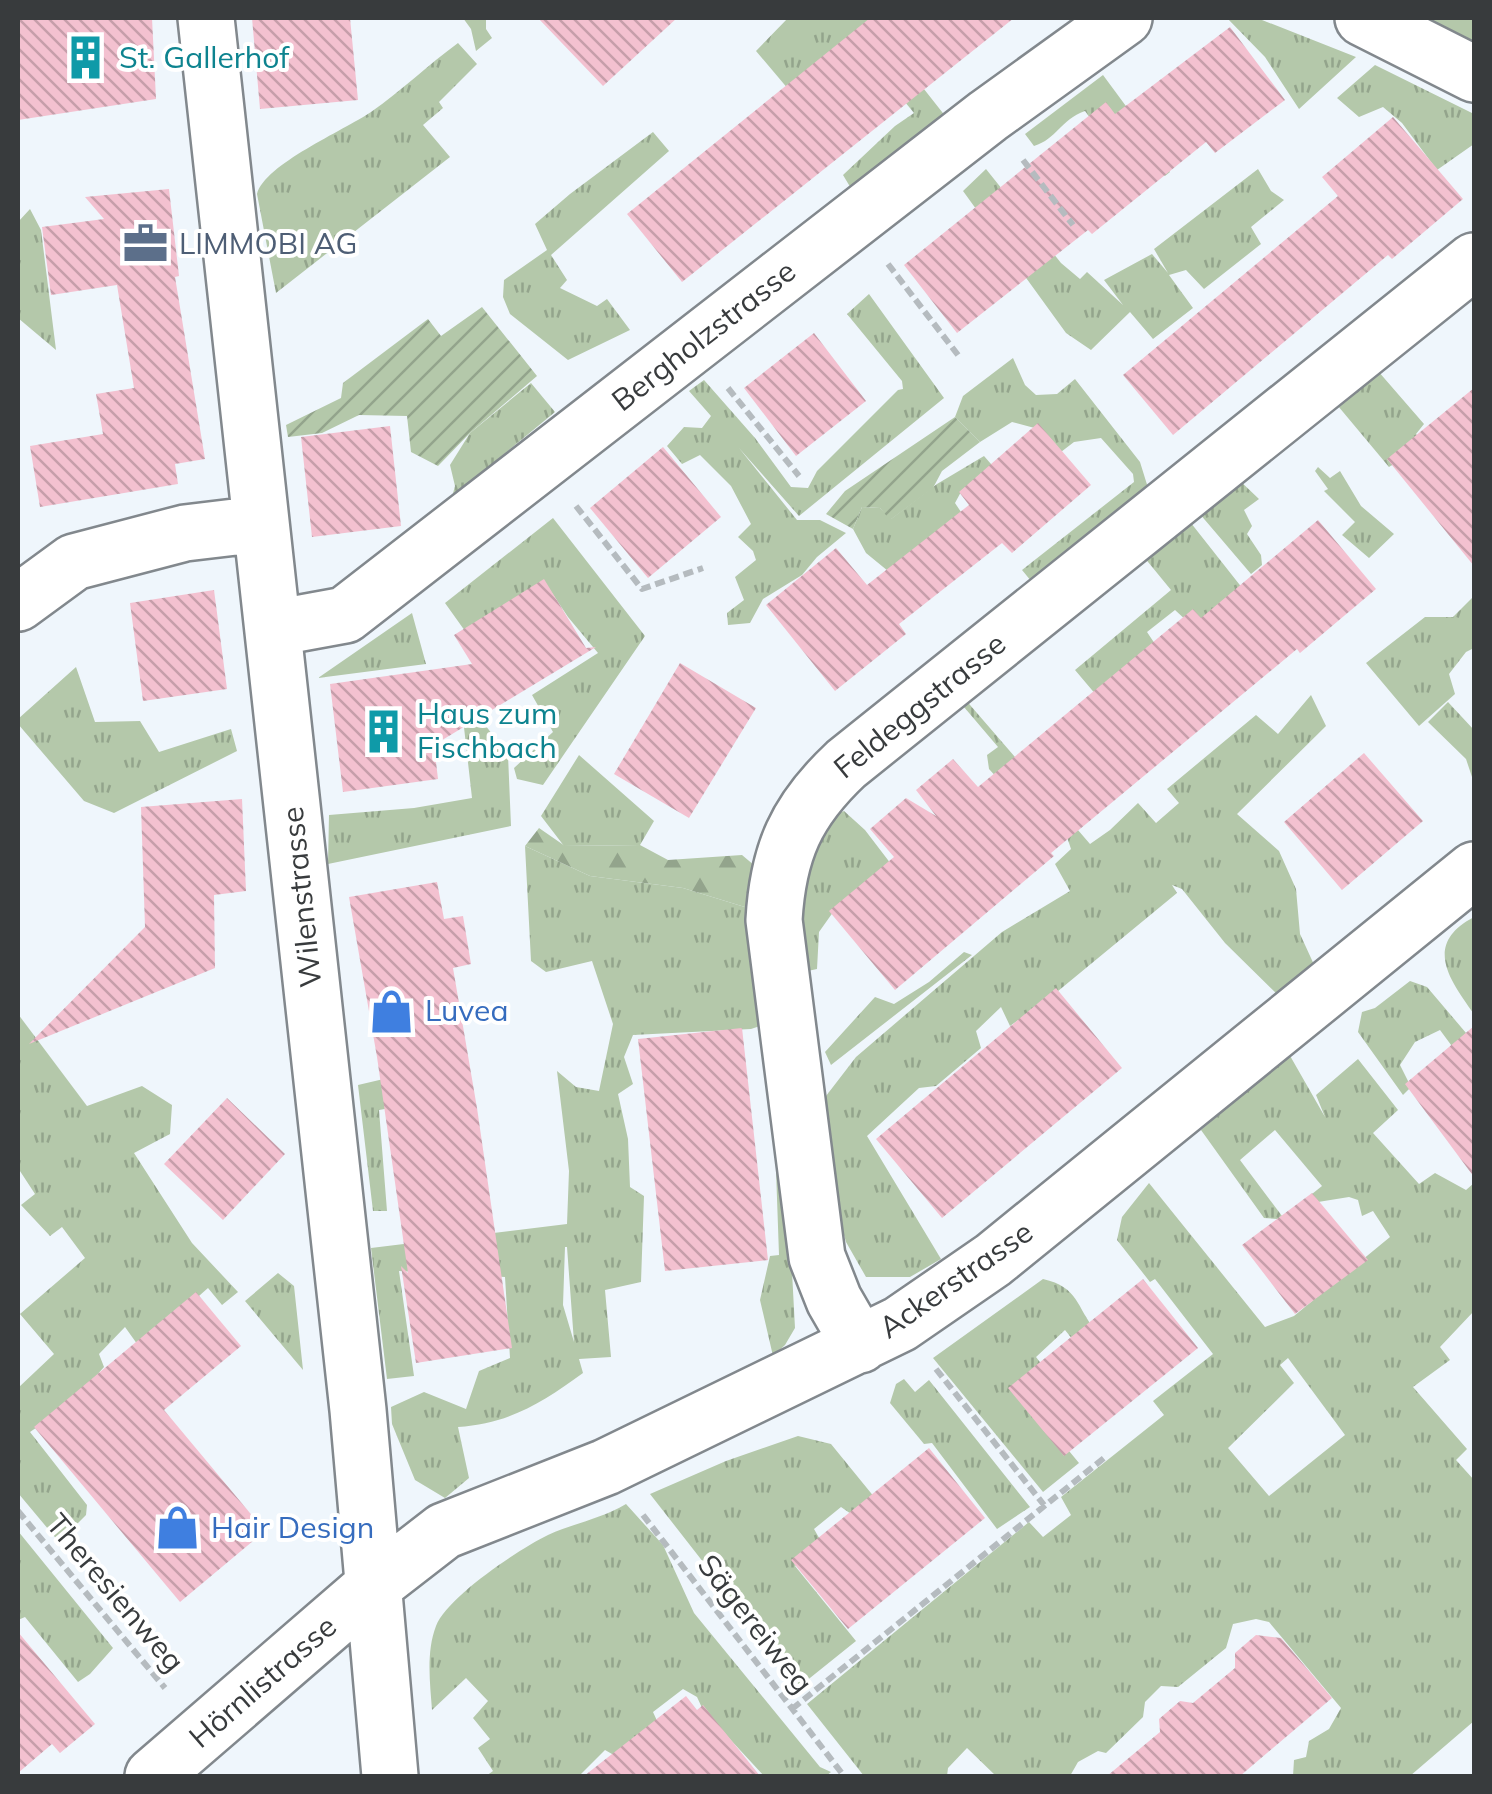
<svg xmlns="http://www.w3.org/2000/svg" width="1492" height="1794" viewBox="0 0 1492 1794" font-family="Mulish,sans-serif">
<defs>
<pattern id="grass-tufts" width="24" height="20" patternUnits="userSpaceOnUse" patternTransform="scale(2.5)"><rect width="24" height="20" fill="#b4c8aa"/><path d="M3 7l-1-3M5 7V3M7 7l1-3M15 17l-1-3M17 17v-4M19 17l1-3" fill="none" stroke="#93a48c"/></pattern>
<pattern id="forest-firs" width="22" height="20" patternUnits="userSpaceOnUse" patternTransform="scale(2.5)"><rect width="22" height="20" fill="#b4c8aa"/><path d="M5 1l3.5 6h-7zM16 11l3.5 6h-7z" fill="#93a48c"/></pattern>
<pattern id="garden-furrows" width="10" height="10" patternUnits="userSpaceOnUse" patternTransform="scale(2.5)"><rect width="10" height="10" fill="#b4c8aa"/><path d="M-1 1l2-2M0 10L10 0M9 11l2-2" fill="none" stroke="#93a48c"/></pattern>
<pattern id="building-back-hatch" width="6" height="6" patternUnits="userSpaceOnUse" patternTransform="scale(2.5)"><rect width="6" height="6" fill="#f3c1d0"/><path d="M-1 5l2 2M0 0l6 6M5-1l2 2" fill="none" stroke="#c69eaa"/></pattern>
</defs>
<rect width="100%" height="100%" fill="#eff6fc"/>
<path fill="url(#grass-tufts)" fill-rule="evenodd" d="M463,18H486V29L492,38L476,51L471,29Z
M788,18H868L946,117L852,190L843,175L895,126L914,113L882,74L789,90L756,51Z
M1227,18H1257L1356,57L1299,109L1265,57Z
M1409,18H1474V48Z
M458,43L477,64L439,102L443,108L423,125L450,157L276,293L257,194C265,164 343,131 371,112C401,91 428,65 458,43Z
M1375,65L1474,114V144L1437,170L1402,123L1383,107L1359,117L1337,98Z
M1103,75L1154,144L1170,172L1165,176L1137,149L1096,126L1085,111C1060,120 1057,139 1034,146L1025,134Z
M653,132L669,151L551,255L567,280L560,288L597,306L607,299L630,330L568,360L510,314L503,297L504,280L547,250L535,224L570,194Z
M986,169L1061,263L1080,279L1087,272L1123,305L1104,280L1152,254L1168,273L1154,249L1258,169L1271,191L1284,200L1251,227L1261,244L1204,289L1186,270L1169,275L1193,308L1153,339L1130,312L1091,350L1066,333L963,191Z
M30,209L41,230L56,350L18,318V222Z
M869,294L944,398L799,516L739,448L797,520H820L846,533L817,557L802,575L763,599L750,623L728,625L727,613L744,600L735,577L756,560L753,551L738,537L751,524L731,486L700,455L682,464L667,446L684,427L702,428L711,416L689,391L704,380L755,438L791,487L808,488L817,471L898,390L903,389L902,381L847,314Z
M1013,358L1025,385L1036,395L1057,394L1075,379L1140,462L1149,491L1036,587L1022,570L1134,482L1133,474L1101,438L1074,442L1057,455L1042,430L1012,422L980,442L955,417L963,396Z
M1378,371L1424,424L1416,434L1425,443L1389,467L1338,406Z
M531,383L555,412L452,497L455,486L450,465L470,433Z
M984,456L998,472L962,490L955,503L967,521L888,571L866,553L853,529L862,507L880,508L891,519L937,484Z
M1318,467L1330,478L1340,471L1361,506L1394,534L1369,558L1342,535L1355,522L1324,491L1328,489L1315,471Z
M1238,479L1259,499L1244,510L1252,526L1247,534L1261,555L1262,565L1251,574L1199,513Z
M553,518L645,636L543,785L517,779L514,768L553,732L532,695L598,653L568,617L544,581L465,631L445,603Z
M1187,518L1269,622H1188L1175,610L1147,632L1161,653L1097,696L1075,670L1171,590L1139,551Z
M1474,596V648L1466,652L1449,674L1455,694L1419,726L1366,663L1425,617H1453Z
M412,613L426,664L318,678Z
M76,667L95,722L140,721L159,752L231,729L237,751L114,813L84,801L18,724V719Z
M460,692L508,755L511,826L328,864L329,815L414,808L472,798Z
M1311,695L1326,726L1237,814L1279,851L1296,889L1300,934L1316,969L1281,998L1225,943L1182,889L1172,885L1177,893L1052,996L1010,1026L1001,1007L976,1031L981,1048L936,1086L919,1088L867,1136L941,1259L910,1277H866L846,1242L828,1180L826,1096L856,1057L1002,932L1070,891L1055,864L1071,849L1066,834L1054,840L989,769L987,755L998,747L958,700L964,698L1090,844L1110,830L1138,803L1156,823L1179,803L1167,789L1256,715L1278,734Z
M1448,702L1474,730L1472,777L1466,759L1428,722Z
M579,755L654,821L640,845L564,846L541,816Z
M844,811L865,830L891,864L836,908L819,932L817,969L803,972L797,905L828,818Z
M525,846L590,876L683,888L748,908L763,1025L751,1029L633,1035L624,1057L633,1084L618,1094L628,1139L630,1187L644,1196L641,1282L605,1290L611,1357L579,1359L583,1373C543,1402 509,1424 458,1427L469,1478L445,1498L415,1480L392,1424L391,1407L424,1392L466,1409L479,1371L510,1358L505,1277L399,1271L414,1376L387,1379L371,1248L567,1224L569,1171L557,1071L576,1087L599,1091L613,1024L592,961L546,972L531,961ZM565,1247H567L574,1342L563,1305Z
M1474,917V1014C1449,979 1423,944 1474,917Z
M964,952L972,955L831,1065L825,1052L875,997L894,1004L929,982Z
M1410,981L1427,987L1472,1040L1457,1053L1440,1030L1415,1042L1400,1065L1411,1087L1403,1095L1358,1032L1362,1012L1375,1008Z
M18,1014L87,1106L142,1086L172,1105L170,1134L134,1153L192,1243L238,1292L222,1305L208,1288L140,1348L125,1327L99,1354L104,1367L72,1403L30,1432L87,1505L86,1515L59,1542L18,1493V1388L54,1354L20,1314L85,1258L62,1227L50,1236L21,1205L35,1194L18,1168Z
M1289,1054L1325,1117L1316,1095L1358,1059L1398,1110L1373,1133L1419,1184L1435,1173L1466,1190L1474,1183V1311L1440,1347L1450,1360L1413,1387L1467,1449L1456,1460L1474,1480V1523L1472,1526L1474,1529V1721L1410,1776H1293L1294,1760L1306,1757L1309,1741L1329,1729L1341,1708L1269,1622L1256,1619L1233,1624L1226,1648L1178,1687L1161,1686L1145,1702L1143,1717L1106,1753L1098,1751L1078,1762L1070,1776H996L967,1748L948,1768L947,1776H864L807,1704L1029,1522L1043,1537L1071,1515L1061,1497L1164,1415L1153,1401L1213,1354L1155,1279L1150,1282L1117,1240L1122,1217L1149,1183L1265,1327L1294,1316L1390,1237L1373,1211L1362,1216L1358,1200L1349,1197L1318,1202L1312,1194L1322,1186L1275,1130L1240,1160L1282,1216L1277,1219L1264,1218L1201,1130ZM1288,1358L1345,1435L1269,1496L1228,1448L1294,1383L1280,1365Z
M405,1074L437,1100L379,1110L387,1211H373L358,1085Z
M776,1170L787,1178L795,1328L785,1345L773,1356L760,1300L770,1256L779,1255Z
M278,1273L294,1286L303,1370L245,1301Z
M1043,1279C1079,1287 1076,1307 1096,1331L1077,1345L1065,1330L1036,1357L1046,1370L1020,1392L1079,1463L1043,1492L933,1358Z
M904,1379L915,1392L929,1380L1030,1507L997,1529L932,1443L924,1444L890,1403L896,1384Z
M798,1436L831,1444L875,1498L854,1516L841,1507L814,1529L822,1543L795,1566L856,1641L800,1686L650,1494L726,1461Z
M626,1504L663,1545L694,1613L820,1767L831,1772L826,1776H764L703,1710L697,1697L683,1689L653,1712L658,1723L619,1758L605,1750L579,1776H486L493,1771L478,1748L490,1739L473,1718L488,1701L466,1678L432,1710C430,1683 426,1652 436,1626C447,1597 519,1549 548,1535C574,1523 601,1519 626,1504Z
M18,1531L113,1648L90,1674L78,1682L25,1617L18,1620Z"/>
<path fill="url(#forest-firs)" d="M539,828L565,846L640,845L668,860L742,855L761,871L748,908L683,888L590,876L525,846Z"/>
<path fill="url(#garden-furrows)" d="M482,307L537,376L470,433L438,466L411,452L407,416L359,415L322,433L288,437L286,425L341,398L343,383L428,319L441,336Z
M955,417L980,442L942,471L933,488L890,520L880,508L862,507L853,529L826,514L845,491Z"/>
<path fill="url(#building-back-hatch)" d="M18,18H152L156,99L18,120Z
M252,18H350L358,100L260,109Z
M538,18H677L603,86Z
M870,18H1014L682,282L627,214Z
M1230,27L1285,100L1215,153L1206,142L1092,234L1088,230L957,333L904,265L1106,102L1115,114Z
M1393,117L1463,199L1392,259L1388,255L1173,435L1123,375L1338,196L1322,177Z
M169,189L179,276L175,277L205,459L175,464L178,484L40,507L30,446L103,434L96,394L134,388L117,285L51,295L42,227L104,219L85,197Z
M814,333L866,401L796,456L744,388Z
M1474,388V566L1387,459Z
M1038,423L1091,485L1012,553L1002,543L899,624L906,634L835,691L766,605L836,548L867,585L969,505L959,492Z
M390,426L401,526L312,537L301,437Z
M663,447L721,517L648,578L590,508Z
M1318,520L1376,589L1300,653L1297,649L1051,853L1054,856L895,990L829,911L894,857L870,829L906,798L936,816L916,790L953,759L978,787L1193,609L1201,618Z
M544,579L586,648L596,647L434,745L438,779L343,792L330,684L472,664L454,635Z
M214,590L227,689L143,701L130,603Z
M680,663L756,708L689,818L614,774Z
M1364,753L1423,821L1342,890L1284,822Z
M242,799L246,891L214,895L215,968L29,1044L145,927L141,807Z
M437,882L444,919L463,916L471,964L453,968L477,1108L512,1348L416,1363L401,1266L408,1273L377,1057L349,897Z
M1056,988L1122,1068L942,1218L876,1139Z
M1474,1026V1177L1405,1084Z
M742,1028L768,1260L665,1271L638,1039Z
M227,1098L285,1154L223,1220L164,1164Z
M1312,1193L1368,1260L1295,1314L1242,1245Z
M1143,1279L1198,1348L1064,1456L1008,1388Z
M196,1292L241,1346L164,1410L265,1531L180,1602L34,1427Z
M929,1448L985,1518L848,1629L791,1560Z
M18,1632L95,1724L60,1753L52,1744L18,1773Z
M1256,1635L1281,1638L1332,1698L1240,1776H1107L1160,1732L1159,1719L1180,1701L1193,1703L1235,1668V1653Z
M686,1696L697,1710L703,1705L760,1776H584Z"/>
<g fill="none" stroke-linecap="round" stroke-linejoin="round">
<defs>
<path id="street" d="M206,18L358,1410L390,1776
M1363,18L1474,74
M18,603L74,562L185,533L260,524
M274,628L345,615L988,116L1124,18
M860,1345L834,1300L817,1257L774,920C778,852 796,811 846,764L1474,261
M153,1776L373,1586L444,1531L606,1467L900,1324L993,1260L1474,870"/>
</defs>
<use href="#street" stroke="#82888d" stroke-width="60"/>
<path stroke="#b5bbbf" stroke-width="6" stroke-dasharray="10 5" stroke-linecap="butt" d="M1023,160L1073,225
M888,264L958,355
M728,388L799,476
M576,506L642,589L703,568
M936,1369L1044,1505
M18,1511L165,1688
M643,1515L844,1776
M792,1709L1104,1458"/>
<use href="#street" stroke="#fff" stroke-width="55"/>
</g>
<defs>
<symbol id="building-bare" viewBox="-9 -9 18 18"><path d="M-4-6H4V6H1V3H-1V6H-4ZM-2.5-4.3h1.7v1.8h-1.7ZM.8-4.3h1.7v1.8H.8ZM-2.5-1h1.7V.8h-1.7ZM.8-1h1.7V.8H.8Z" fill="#0f9aa8" stroke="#fff" stroke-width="2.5" paint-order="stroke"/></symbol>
<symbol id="office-bare" viewBox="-9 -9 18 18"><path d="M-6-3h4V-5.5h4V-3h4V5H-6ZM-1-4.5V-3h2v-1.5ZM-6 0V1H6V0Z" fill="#5c6f8a" stroke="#fff" stroke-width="2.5" paint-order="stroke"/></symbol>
<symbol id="shop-bare" viewBox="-9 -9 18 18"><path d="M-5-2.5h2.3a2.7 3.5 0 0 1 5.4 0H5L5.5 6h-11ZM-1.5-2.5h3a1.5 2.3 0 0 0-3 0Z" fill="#3f7fe0" stroke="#fff" stroke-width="2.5" paint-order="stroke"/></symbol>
</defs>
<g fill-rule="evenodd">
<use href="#building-bare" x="54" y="26" width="63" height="63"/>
<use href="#office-bare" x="114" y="212" width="63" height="63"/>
<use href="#building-bare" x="352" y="700" width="63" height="63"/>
<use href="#shop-bare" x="360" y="980" width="63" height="63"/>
<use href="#shop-bare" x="146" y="1496" width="63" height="63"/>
</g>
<g text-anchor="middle" stroke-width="8" stroke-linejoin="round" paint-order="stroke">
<g font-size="30" fill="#0d838f" stroke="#fff" text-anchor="start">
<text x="119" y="68">St. Gallerhof</text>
<text x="417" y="724">Haus zum<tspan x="417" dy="34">Fischbach</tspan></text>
</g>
<g font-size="30" fill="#4e5e75" stroke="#fff" text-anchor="start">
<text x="179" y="254">LIMMOBI AG</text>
</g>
<g font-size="30" fill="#383b3d" stroke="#fff">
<text transform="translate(704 336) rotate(-38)" y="10">Bergholzstrasse</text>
<text transform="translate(920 706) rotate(-39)" y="10">Feldeggstrasse</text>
<text transform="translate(302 897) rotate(-96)" y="10">Wilenstrasse</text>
<text transform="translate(956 1280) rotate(-35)" y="10">Ackerstrasse</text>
<text transform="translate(115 1593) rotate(50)" y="10">Theresienweg</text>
<text transform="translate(755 1624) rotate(52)" y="10">Sägereiweg</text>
<text transform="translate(263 1682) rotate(-41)" y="10">Hörnlistrasse</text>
</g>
<g font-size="30" fill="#366cbe" stroke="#fff" text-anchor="start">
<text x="425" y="1021">Luvea</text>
<text x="211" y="1538">Hair Design</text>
</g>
</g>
<rect width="1492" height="1794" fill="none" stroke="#383b3d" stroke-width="40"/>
</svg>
